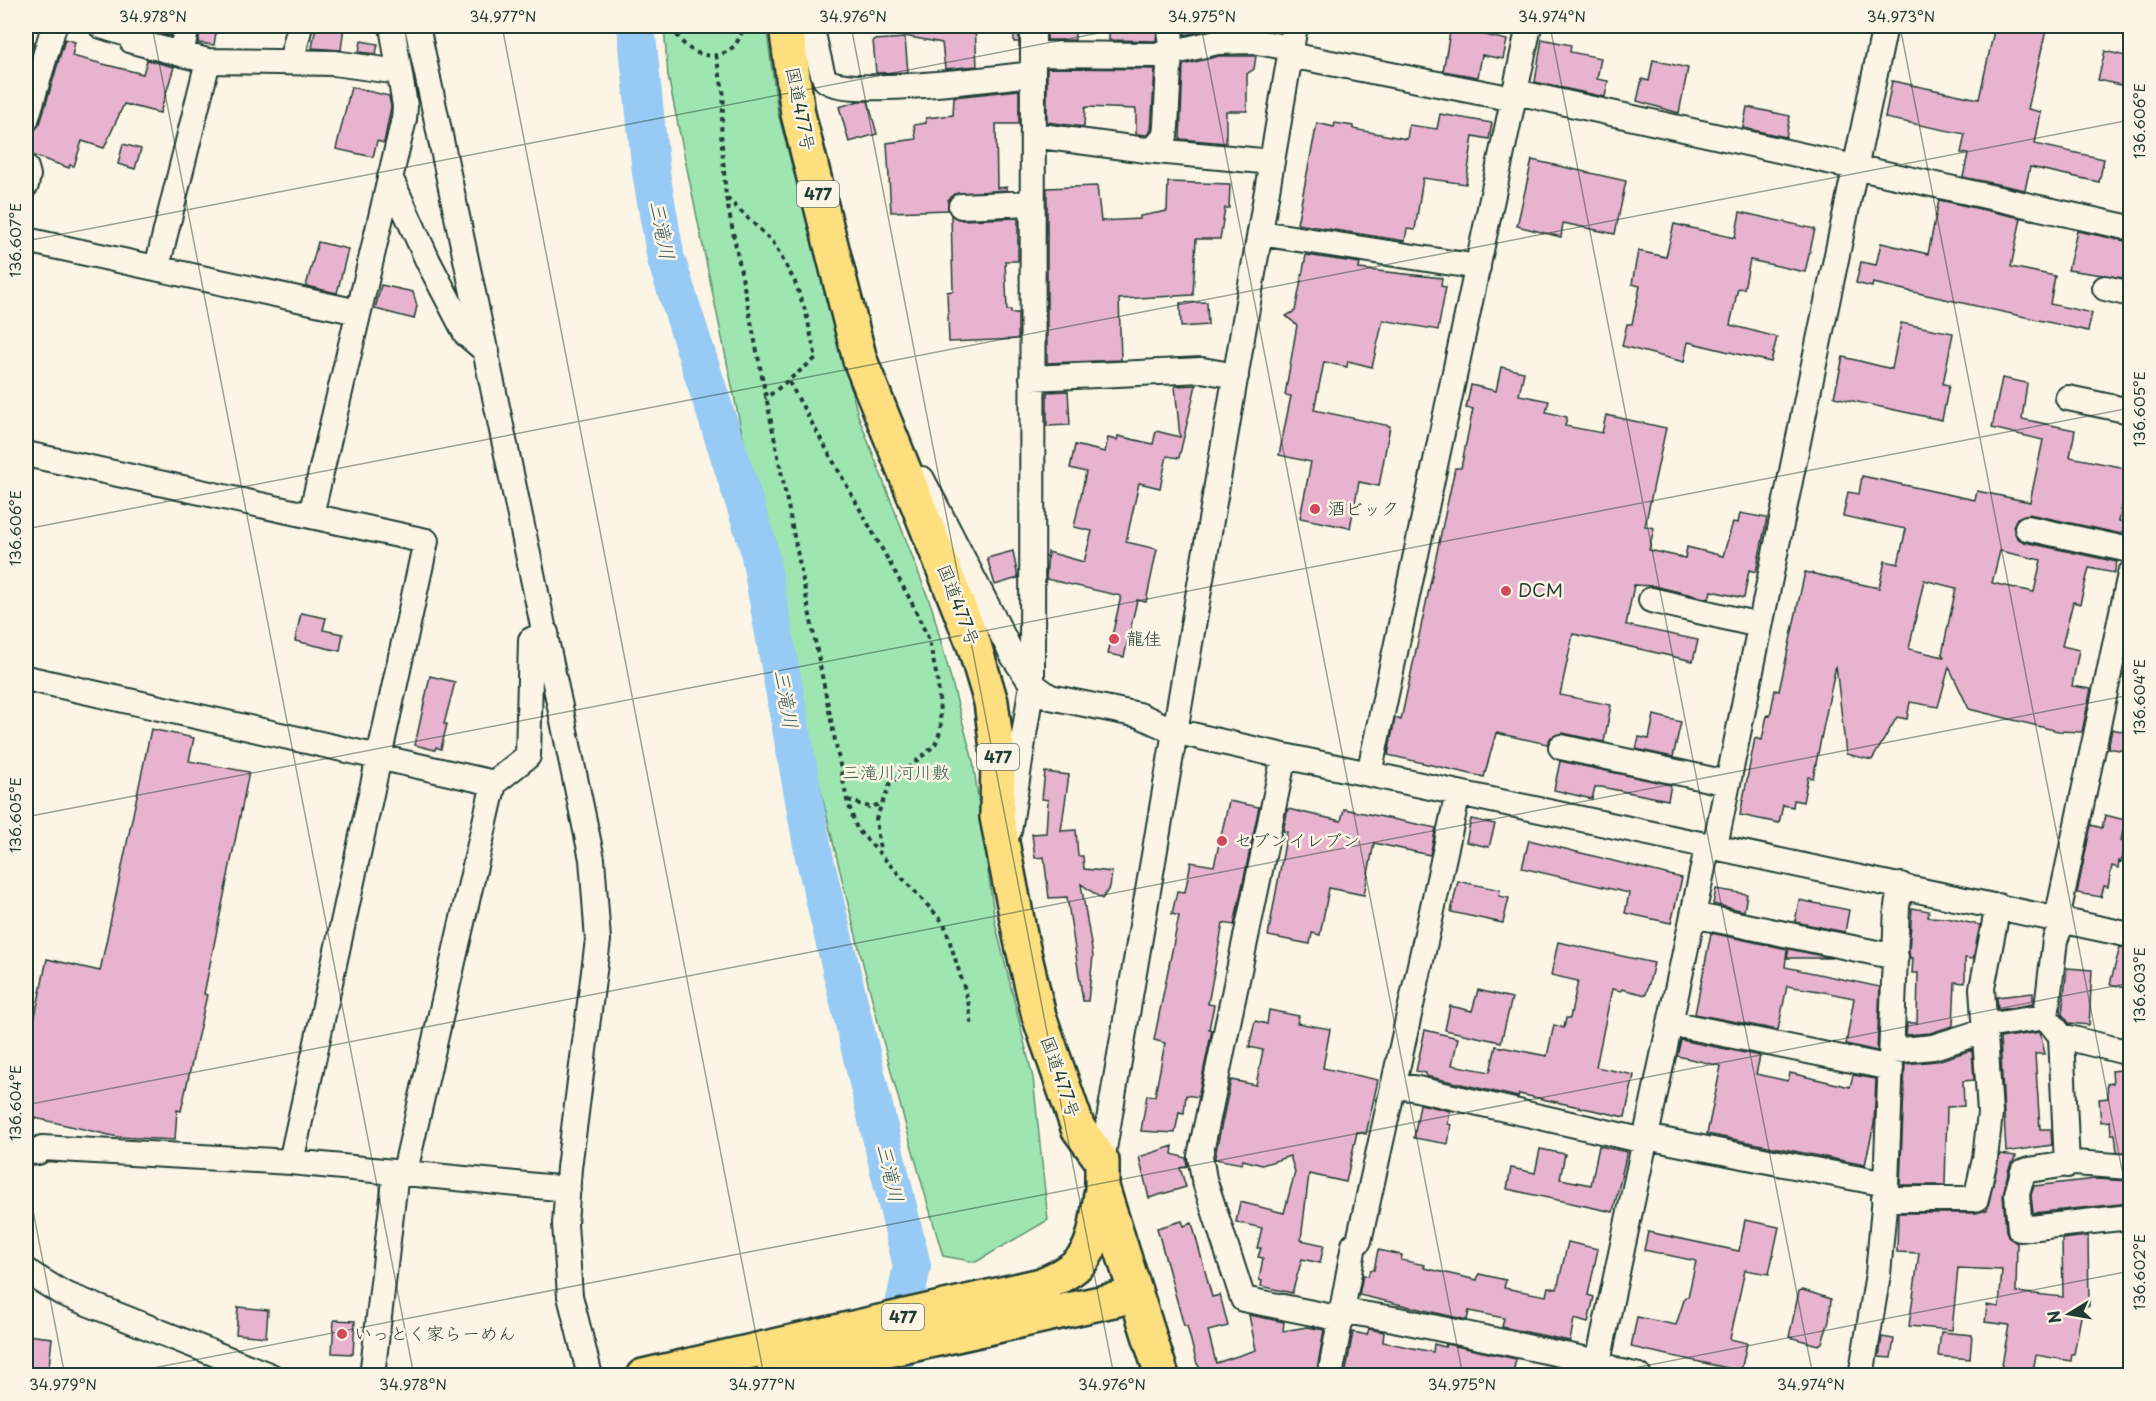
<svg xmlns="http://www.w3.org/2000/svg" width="2156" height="1401" viewBox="0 0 2156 1401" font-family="'Playpen Sans','Klee One',sans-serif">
<rect width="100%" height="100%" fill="#fcf5e5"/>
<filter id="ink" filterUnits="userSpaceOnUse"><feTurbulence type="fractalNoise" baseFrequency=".0167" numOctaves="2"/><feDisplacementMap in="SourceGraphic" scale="12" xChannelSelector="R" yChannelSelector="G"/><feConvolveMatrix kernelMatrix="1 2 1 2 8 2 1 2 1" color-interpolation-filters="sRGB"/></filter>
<g filter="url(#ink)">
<path fill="#9fe5b1" stroke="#5f9172" stroke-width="1.5" d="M664,26H766L778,113L858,415L932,608L973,761L995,922L1033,1078L1048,1220L976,1262L943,1256C828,868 749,471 668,76Z"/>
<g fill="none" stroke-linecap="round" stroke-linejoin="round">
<path stroke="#97caf4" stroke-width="38" d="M636,26L651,173L666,259L758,545L814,856L912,1266L895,1351V1376"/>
</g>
<path fill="#e8b3ce" stroke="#1f3d34" stroke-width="1.5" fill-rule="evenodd" d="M149,26H173L170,36L148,31Z
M201,26H217L214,45L198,43Z
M316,26H344L341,50L312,48Z
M894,26H975L977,66L945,69L942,43L893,34Z
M1014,26H1019V47V42H1014Z
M1047,26H1075V40H1047Z
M1109,26H1141V28L1157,29L1156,41L1109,40Z
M1185,26H1263V28H1217L1185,35Z
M1995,26H2047L2028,109L2041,112L2035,144L2104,159L2099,182L2030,167L2025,190L1963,177L1968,154L1961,153L1965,134L1885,118L1892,81L1979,99Z
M1451,27L1507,40L1503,59L1482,55L1478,77L1443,71Z
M905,38L908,72L876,73L873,40Z
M26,39L34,42L26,72Z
M65,39L75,42L72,56L103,64L143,74L147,60L174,67L160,113L124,104L104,148L82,141L74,166L70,165L69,168L26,153L32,132L40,124Z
M1542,39L1571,45L1570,52L1601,58L1597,79L1608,81L1605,97L1535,82Z
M361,41L378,44L376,54L359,52Z
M2105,51L2130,57V87L2098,80Z
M1219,56H1256L1254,69L1247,74V111H1226V143L1180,139L1183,65Z
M1653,60L1688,68L1679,113L1637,101L1642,79L1649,81Z
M1047,68L1155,69L1151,130L1147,135L1136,134V109L1085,107L1084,127L1047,122Z
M351,87L389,96L391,107L384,143L377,141L373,157L336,149Z
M1019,90V124H996L997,188L1007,187V190L954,194L948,200V210L891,212L887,143L916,139L914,125L926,123V118L953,115L954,97Z
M859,101H868L877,134L849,142L839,107Z
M1747,107L1790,116L1786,137L1743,128Z
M1440,114L1492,123L1489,139L1473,136L1466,184L1423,178L1415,230L1407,229L1405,241L1297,224L1317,123L1334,127L1335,123L1353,126V129L1407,139L1409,125L1437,129Z
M123,144L141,149L135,169L118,164Z
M1532,160L1626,181L1615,234L1563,223L1561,237L1517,226Z
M1168,182L1230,184L1229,208H1225L1220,239H1196L1193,295L1119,299L1121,360L1047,363V188L1097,186L1101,221L1140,219V216L1167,211Z
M1939,200L2021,218L2011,267L2055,276L2050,304L2092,313L2088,331L1873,283L1872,287L1856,283L1861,262L1876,265L1881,243L1928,254Z
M1740,212L1815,229L1805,272L1750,260L1744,289L1738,288L1730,325L1777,337L1771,362L1688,342L1684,362L1622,346L1627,324H1632L1640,286L1632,284L1638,251L1666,257L1674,224L1735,238Z
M951,215L962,220L1018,218V261H1005L1007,310H1011V313H1018V339L949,342L947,292L953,291Z
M2077,231L2130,242V279L2068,270Z
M318,242L348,249L337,293L306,286Z
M1306,255L1360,263L1359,269L1442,278L1441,286L1446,287L1438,330L1383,320L1372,367L1348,361L1347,367L1324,362L1314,410L1390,426L1379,486L1359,482L1350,528L1300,518L1311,462L1279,455L1291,396L1285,395L1297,325L1286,316L1295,311Z
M381,285L413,292L417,306L414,319L375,309Z
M1207,302L1208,325L1181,327L1180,303Z
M1901,323L1953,333L1943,384L1949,385L1942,420L1834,397L1843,357L1892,369Z
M1501,367L1524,372L1519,395L1549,401L1546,412L1567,417L1565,426L1602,433L1606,415L1666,428L1645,526L1654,528L1649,550L1685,558L1687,547L1723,556L1733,522L1738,523L1740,513L1767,518L1756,572L1749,570L1744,598L1711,591L1709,599L1654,586L1634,585L1626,625L1698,640L1693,661L1573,634L1560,695L1611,705L1604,742L1563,733L1551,737L1547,744L1496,733L1484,777L1388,755L1395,718L1401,720L1455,468H1461L1473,409L1466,408L1471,385L1496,391Z
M2002,378L2027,383L2022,419L2075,430L2070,457L2130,469L2119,521L2125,522L2122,534L2029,514L2017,518L2013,526L2017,538L2024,542L2117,562L2114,573L2089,568L2080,604L2073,602L2062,646L2079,650L2072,686L2091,689L2082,732L2058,731L1969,709L1949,667L1938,707L1910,702L1907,719L1897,717L1872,760L1846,754L1836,665L1813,778L1808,777L1803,802L1794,800L1793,807L1783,805L1779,823L1740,815L1755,738L1762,740L1767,715L1770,716L1775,690L1779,691L1805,572L1879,588L1885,561L1898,564L1906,529L1843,516L1848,492L1859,494L1862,476L1975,500L1977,491L2030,502L2043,440L1992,428ZM2000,551L2041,560L2034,592L1992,583ZM1924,580L1956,588L1942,654L1944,657L1909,649Z
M1196,385L1179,458L1167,456L1160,488L1139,483L1126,542L1157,549L1146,602L1137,600L1124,657L1108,654L1121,596L1046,579L1048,552L1084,562L1092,531L1074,527L1086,472L1070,468L1075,445L1105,452L1108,438L1117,440L1118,436L1153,444L1156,431L1180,437L1175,386Z
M1068,391L1070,425L1047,426V392Z
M1013,551L1018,578L995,585L987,558Z
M301,613L326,618L323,630L343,634L340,651L295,641Z
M430,676L455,682L444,724H447L441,749L436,747L435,750L415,745Z
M1654,715L1681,722L1673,757L1636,749L1639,737L1649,739Z
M151,729L194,738L189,761L249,772L204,994L207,995L181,1111L177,1110L175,1140L118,1137L26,1116V1059L47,959L100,971Z
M2112,729L2130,733V752L2108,748Z
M1560,761L1671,785L1668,800L1601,787H1595L1592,799L1554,790Z
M1045,772L1069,775L1061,831L1076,830L1078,856H1083L1084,869L1112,872L1110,887L1102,899L1081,884L1093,956L1088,1001H1083L1067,897L1049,898L1044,857L1035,858L1032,834L1046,833L1048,800L1042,799Z
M1229,801L1259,807L1234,925L1223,923L1208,1004L1214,1005L1209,1029L1212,1030L1198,1097L1186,1095L1184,1113L1179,1112L1175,1133L1141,1131L1147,1095L1155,1096L1165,1043L1154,1040L1179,916L1172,914L1177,891L1185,892L1191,862L1214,866Z
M1288,809L1341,821L1344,809L1436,828L1430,855L1374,843L1364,895L1329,888L1320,935L1312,933L1310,944L1268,936L1287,832L1283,831Z
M2105,815L2125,820L2121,841L2126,842L2121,862L2119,861L2118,868L2112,866L2108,887L2104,886L2101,897L2077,893L2091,825L2102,828Z
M1471,819L1495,824L1489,847L1466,842Z
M1529,840L1682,878L1671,923L1625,913L1629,893L1522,868Z
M1458,881L1500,890L1499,896L1509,898L1503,923L1451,912Z
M1716,889L1747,894L1744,911L1713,904Z
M1799,900L1849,910L1845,932L1795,922Z
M1912,908L1929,911L1928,917L1947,918L1980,925L1973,959L1965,958V983L1955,982L1953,1026L1930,1033L1906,1035L1907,1023H1917L1918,973H1912L1913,958H1910L1909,952Z
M1711,933L1787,949L1785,967L1880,987L1877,1051L1846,1044L1854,998L1819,991L1787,986L1778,1030L1695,1014Z
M1558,942L1654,963L1646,995L1622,989L1621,991L1612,989L1596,1067L1634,1075L1625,1117L1519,1094L1518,1097L1426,1076V1073L1416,1071L1425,1030L1458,1038L1452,1065L1490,1072L1496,1046L1547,1056L1554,1025L1564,1028L1566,1018H1570L1578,981L1551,975Z
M2120,947L2130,949V989L2110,984Z
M1789,949L1832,958H1787Z
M2067,968L2092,970L2089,1025L2069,1023L2062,1014Z
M1478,990L1512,998L1501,1042L1445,1030L1450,1006L1472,1011Z
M2033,993V1004L1998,1010L1997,997Z
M1269,1010L1299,1016L1297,1023L1330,1029L1323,1068L1378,1080L1366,1134L1357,1132L1346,1182L1309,1174L1301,1240L1324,1245L1320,1263L1302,1259L1292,1293L1261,1286L1262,1281L1259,1280L1263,1258L1258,1257L1261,1248H1257L1262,1228L1236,1222L1240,1202L1284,1213L1295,1172L1290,1156L1262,1165L1243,1160L1242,1164L1215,1159V1156L1231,1080L1256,1085L1263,1050L1249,1047L1255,1021L1267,1024Z
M2040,1032L2045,1054H2035L2040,1129H2051L2052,1145L2006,1152L2000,1038Z
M1681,1040L1760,1056L1756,1074L1788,1081L1790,1073L1850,1087L1853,1075L1876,1079L1874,1124L1865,1165L1707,1134L1721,1066L1677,1056Z
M1972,1050L1974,1080L1963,1081L1964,1106L1947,1107L1945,1185H1900L1905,1064L1937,1061Z
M2130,1069V1153L2117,1152L2115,1134H2111L2110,1121L2101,1122L2099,1099L2108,1098L2107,1084L2113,1083L2112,1071Z
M1420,1104L1450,1111L1448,1124L1451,1125L1448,1144L1414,1138Z
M1173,1146L1172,1154L1186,1158L1187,1166L1180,1168L1186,1187L1149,1198L1139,1157Z
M1599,1146L1627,1152L1613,1212L1507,1189L1511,1168L1535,1173L1540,1149L1565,1154L1560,1179L1591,1185Z
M2000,1154L2016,1156L2009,1168L2003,1195L2006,1231L2009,1238L2017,1243L2016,1292L2063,1297L2062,1239L2088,1236L2089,1306H2083L2074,1354H2072L2071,1361L2036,1355L2032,1376H2000L2009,1325L1985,1322L1987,1305L1999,1307L2002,1270L1958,1268L1952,1330L1909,1326L1919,1253L1897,1252L1898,1213H1976L1987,1210Z
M2095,1179L2130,1181V1203L2033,1213L2031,1195L2034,1186Z
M1745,1220L1779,1227L1769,1274L1745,1270L1730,1339L1747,1343L1741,1371L1631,1347L1637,1317L1676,1325L1685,1297H1688L1696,1261L1644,1250L1648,1232L1739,1251Z
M1182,1221L1184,1226L1192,1223L1212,1297L1220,1295L1228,1326L1208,1331L1216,1363L1256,1350L1249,1315L1284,1322L1283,1331L1307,1327L1324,1330L1316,1376H1189V1372L1200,1368L1197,1364L1187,1326H1184L1157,1228Z
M1568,1242L1598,1249L1588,1295L1594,1297L1588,1323L1574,1319L1570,1341L1502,1327L1504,1318L1469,1311L1467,1320L1359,1295L1363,1275L1368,1276L1370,1270H1374L1378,1250L1402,1255L1401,1260L1425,1265L1424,1268L1477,1280L1479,1274L1506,1280L1504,1288L1546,1296L1548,1287L1557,1289Z
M1803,1290L1831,1299L1829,1321L1822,1343L1818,1345L1789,1337L1799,1291Z
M238,1307L268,1310L266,1337L236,1334Z
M334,1320L355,1321L353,1354L332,1353Z
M1369,1329L1384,1332L1383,1342L1433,1352L1434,1344L1445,1347L1446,1344L1516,1359L1513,1373L1496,1369L1494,1376H1345L1353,1332L1367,1335Z
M1941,1332L1972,1335L1970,1359L1938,1356Z
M26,1335L52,1338L48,1376H26Z
M1882,1337L1894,1339L1891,1358L1879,1357Z"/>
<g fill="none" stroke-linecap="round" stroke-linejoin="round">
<defs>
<path id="minor" d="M101,26L130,35L132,41L208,61L334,63L399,72
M417,26L592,859L598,940L569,1168L565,1224L570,1296L590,1376
M811,26C814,36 821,73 825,79C839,99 1003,77 1033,74
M181,54L187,26
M1033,54L1162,55L1217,42L1252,41L1291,48
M1290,55L1514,99
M291,62L300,26
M1516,92L2130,228
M26,120L54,26
M1033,135L1146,150L1155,148L1165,136L1166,126L1171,26
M1146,150L1272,162
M26,168L28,175L26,185
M390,177L428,261L466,334L487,352
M961,206L1032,203
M1260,233L1478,267
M26,240L358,312
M157,267L208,61
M2105,288L2130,294
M1032,378L1202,370L1236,376
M2068,398L2130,411
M26,454L426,541L291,1162
M922,479L1013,656L1032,684L1050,697L1139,715L1174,731L1284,756L2130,935
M311,515L404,119L405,106L392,26
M2027,528L2130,550
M1651,600L1759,625
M26,678L494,783
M1561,747L1727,783
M1284,756L1200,1156L1204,1179L1243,1299L1342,1319
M1369,774L1529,26
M1009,831L1032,684L1033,26
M1715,846C1769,573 1828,299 1885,26
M1693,915L1896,957
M2057,919L2130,574
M2063,920L2055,940L2046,1017L2061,1036L2130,1053
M1670,1023L1891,1068
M1985,1026L2046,1017
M2061,1036L2067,1165
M1892,1051L1933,1047L1984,1031
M1393,1086L1413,1088L1645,1141
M1646,1137L1886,1184
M26,1151L38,1152L42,1148L291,1162L568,1189
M1102,1161L1295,26
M2130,1167L2074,1163L2029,1170L2023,1172L2017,1194L2020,1229L2130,1217
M405,1171L494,783L528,756L531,640L546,633
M1884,1199H1976L1985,1159L1990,1113L1982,988L1998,906
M26,1271L62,1293L271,1376
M1343,1311L1394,1319L1598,1362L1617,1371L1639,1376
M372,1376L396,1172
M1330,1376L1354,1245L1359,1241L1458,793
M1595,1376L1708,844
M1861,1376L1878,1274L1886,1184L1897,906L1901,885"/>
<path id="highway" d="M786,26L798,114L860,360L974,645L991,702L998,756L997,817L1021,940L1039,1016L1078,1128L1102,1161V1187L1162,1376
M643,1376L1041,1285C1093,1264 1093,1247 1101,1194
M772,1376L1136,1295"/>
</defs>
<use href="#minor" stroke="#1f3d34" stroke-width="28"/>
<use href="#highway" stroke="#1f3d34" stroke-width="38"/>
<path stroke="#1f3d34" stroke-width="4" stroke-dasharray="4.5 4.5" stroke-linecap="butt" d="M673,26C685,63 736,68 743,26
M716,55L724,96L721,133L726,197L847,800L857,829L944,923L968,1000L972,1028
M727,198L773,242L795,282L806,313L816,358L765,399
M789,382L911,601L929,640L938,683L941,729L935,745L890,784L876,819L880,851
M848,800L869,807L881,804"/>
<use href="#minor" stroke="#fcf5e5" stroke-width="24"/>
<use href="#highway" stroke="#fedf80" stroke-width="33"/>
</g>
</g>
<path fill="none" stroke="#1f3d34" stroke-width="1.5" stroke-opacity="0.45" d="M152,26L414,1376M502,26L764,1376M851,26L1114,1376M1201,26L1463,1376M1550,26L1813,1376M1900,26L2130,1211M26,241L1135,26M26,529L2130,120M26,817L2130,408M26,1105L2130,695M26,1174L65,1376M112,1376L2130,983M1593,1376L2130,1271"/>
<g fill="#d1495b" stroke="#fcf5e5" stroke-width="2">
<circle cx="1315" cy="509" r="6"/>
<circle cx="1506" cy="591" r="6"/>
<circle cx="1114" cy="639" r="6"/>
<circle cx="1222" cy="841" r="6"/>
<circle cx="342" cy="1334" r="6"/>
</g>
<g text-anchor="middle" stroke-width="5" stroke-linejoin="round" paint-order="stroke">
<g fill="#fcf5e5" stroke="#617469" stroke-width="1.5">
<rect x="797" y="181" width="42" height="26" rx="4.5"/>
<rect x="977" y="744" width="42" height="26" rx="4.5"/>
<rect x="882" y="1304" width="42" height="26" rx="4.5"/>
</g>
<g font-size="16" font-weight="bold" fill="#1f3d34">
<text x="818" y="200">477</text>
<text x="998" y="763">477</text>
<text x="903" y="1323">477</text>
</g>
<g font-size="18" fill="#1f3d34" stroke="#fcf5e5">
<text transform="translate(800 109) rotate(79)" y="6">国道477号</text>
<text transform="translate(958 605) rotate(69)" y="6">国道477号</text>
<text transform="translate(1060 1077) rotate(71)" y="6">国道477号</text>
</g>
<g font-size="18" fill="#1f3d34" stroke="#fcf5e5" text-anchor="start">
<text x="1327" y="515">酒ビック</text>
<text x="1518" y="597">DCM</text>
<text x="1126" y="645">龍佳</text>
<text x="1234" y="847">セブンイレブン</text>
<text x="354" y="1340">いっとく家らーめん</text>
</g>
<g font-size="18" fill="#395f4d" stroke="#fcf5e5">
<text x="896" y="779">三滝川河川敷</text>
</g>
<g font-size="20" font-style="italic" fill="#37595a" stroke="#fcf5e5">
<text transform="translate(662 230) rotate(79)" y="7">三滝川</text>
<text transform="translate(786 699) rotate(80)" y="7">三滝川</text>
<text transform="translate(890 1173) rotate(77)" y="7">三滝川</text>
</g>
</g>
<rect width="2156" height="1401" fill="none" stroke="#fcf5e5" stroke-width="66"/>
<g transform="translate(2069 1314) rotate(259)" stroke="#fcf5e5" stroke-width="4.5" paint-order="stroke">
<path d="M0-4.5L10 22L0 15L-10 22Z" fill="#1f3d34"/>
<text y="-9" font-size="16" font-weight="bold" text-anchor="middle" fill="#1f3d34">N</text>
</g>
<rect x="33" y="33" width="2090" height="1335" fill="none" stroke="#1f3d34" stroke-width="2"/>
<g font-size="15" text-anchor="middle" fill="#1f3d34">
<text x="153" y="22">34.978°N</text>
<text x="503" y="22">34.977°N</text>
<text x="853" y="22">34.976°N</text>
<text x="1202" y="22">34.975°N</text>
<text x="1552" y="22">34.974°N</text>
<text x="1901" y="22">34.973°N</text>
<text transform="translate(2140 121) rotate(-90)" y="5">136.606°E</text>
<text transform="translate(16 240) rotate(-90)" y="5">136.607°E</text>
<text transform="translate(2140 409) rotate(-90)" y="5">136.605°E</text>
<text transform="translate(16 528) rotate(-90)" y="5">136.606°E</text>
<text transform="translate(2140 697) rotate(-90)" y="5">136.604°E</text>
<text transform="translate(16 815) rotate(-90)" y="5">136.605°E</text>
<text transform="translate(2140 985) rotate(-90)" y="5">136.603°E</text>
<text transform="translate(16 1103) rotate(-90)" y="5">136.604°E</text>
<text transform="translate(2140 1272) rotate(-90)" y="5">136.602°E</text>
<text x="63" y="1390">34.979°N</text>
<text x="413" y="1390">34.978°N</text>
<text x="762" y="1390">34.977°N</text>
<text x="1112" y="1390">34.976°N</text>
<text x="1462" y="1390">34.975°N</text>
<text x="1811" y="1390">34.974°N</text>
</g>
</svg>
